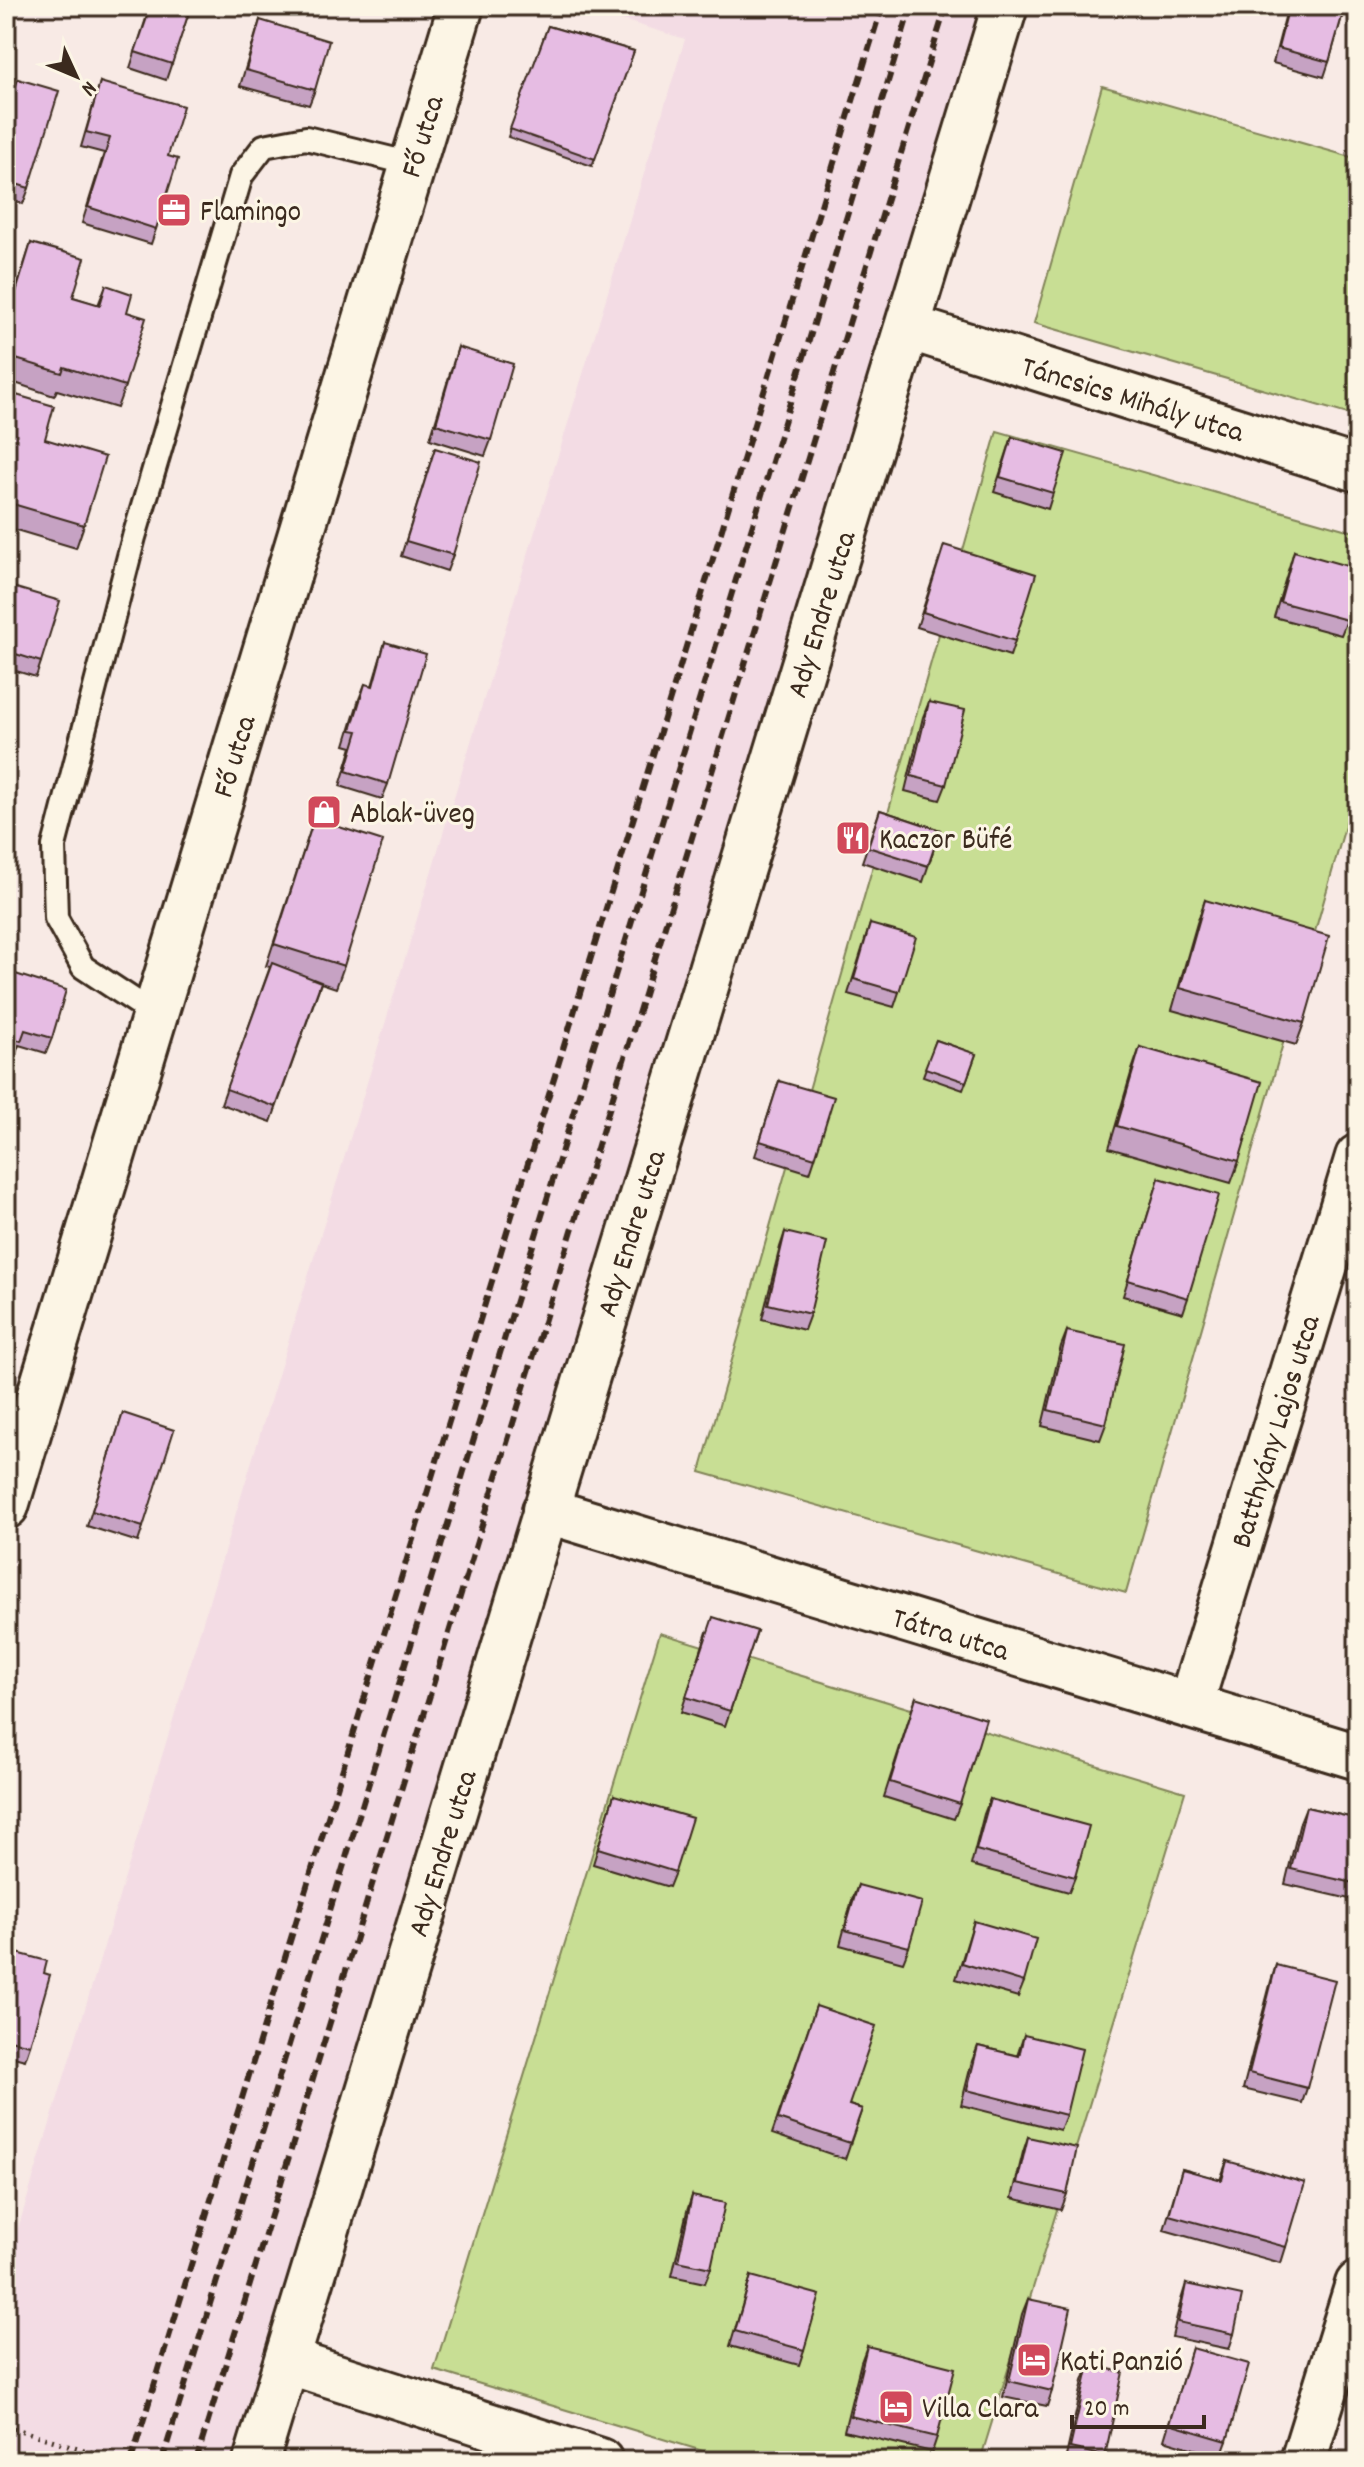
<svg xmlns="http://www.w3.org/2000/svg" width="1364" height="2467" viewBox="0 0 1364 2467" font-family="Dekko,sans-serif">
<rect width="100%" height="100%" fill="#f8eae5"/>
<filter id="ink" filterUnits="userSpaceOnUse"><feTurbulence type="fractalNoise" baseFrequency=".0125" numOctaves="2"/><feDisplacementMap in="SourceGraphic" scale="16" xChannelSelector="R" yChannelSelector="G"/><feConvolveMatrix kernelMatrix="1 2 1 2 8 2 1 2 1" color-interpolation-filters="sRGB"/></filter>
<g filter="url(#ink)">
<path fill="#f3dce4" d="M577,6H1013L276,2461H6V2268L685,39Z"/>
<path fill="#c8de94" stroke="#828459" stroke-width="2" d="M1102,86L1358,159V417L1034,323Z
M997,431L1358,533V781L1126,1593L700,1472Z
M660,1633L1185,1792L980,2461H736L434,2370Z"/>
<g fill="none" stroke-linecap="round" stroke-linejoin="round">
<defs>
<path id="service" d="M156,1015L83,967L56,918L54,846L134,537L241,176L264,146L306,138L412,164"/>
<path id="minor" d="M908,327L1358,469
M6,1506L461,6
M545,1510L1358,1757
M1190,1706L1358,1157
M287,2361L600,2461
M256,2461L1005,6
M1303,2461L1358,2284"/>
</defs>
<use href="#service" stroke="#3b2a1e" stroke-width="28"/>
<use href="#minor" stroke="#3b2a1e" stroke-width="50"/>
<path stroke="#3b2a1e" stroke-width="5" stroke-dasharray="2 6" stroke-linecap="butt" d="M6,2426L120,2461"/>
<use href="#service" stroke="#fcf5e5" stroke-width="22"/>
<use href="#minor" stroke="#fcf5e5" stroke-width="44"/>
<path stroke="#3b2a1e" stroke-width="6" stroke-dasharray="12 6" stroke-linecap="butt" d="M131,2461L882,6
M162,2461L911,6
M196,2461L946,6"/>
</g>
<path fill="#c6a2c3" stroke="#3b2a1e" stroke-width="2" d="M150,6H191L166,80L130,68Z
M1232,6H1249L1247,10Z
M1288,6H1345L1329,62L1324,77L1273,63Z
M260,20L315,90L309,105L240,86Z
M548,26L634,51L592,166L508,137Z
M18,79L29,188L23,204L6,198V114Z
M100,82L168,156L156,229L151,244L82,223L104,153L81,147Z
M31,243L73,297L98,305L106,285L127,312L125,386L117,408L57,390L54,396L6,380V321Z
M458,347L491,440L485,456L430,439Z
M6,392L45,439L84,525L76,548L6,527Z
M1012,437L1053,493L1048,509L994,492Z
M435,448L453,555L447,571L401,556Z
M1294,551L1347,620L1341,635L1274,617Z
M939,560L1015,641L1010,656L917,627Z
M6,585L41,662L36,677L6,668Z
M385,642L388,784L382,799L340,786L352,747L345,745L359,699L365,684L372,686Z
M929,702L946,785L940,800L905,791L923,717Z
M880,810L940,830L923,882L862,862Z
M314,819L344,966L336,988L321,983L271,1122L221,1104L270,967L266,966Z
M1205,900L1304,1023L1296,1045L1172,1010L1197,923Z
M870,924L899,992L894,1007L848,994Z
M6,971L52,1038L46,1053L19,1045L15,1056L6,1053Z
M936,1040L976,1054L963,1090L923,1076Z
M1140,1047L1239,1161L1231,1183L1109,1148L1132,1070Z
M779,1081L815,1158L810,1173L755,1156Z
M1159,1178L1188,1298L1183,1313L1123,1296Z
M785,1232L810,1314L804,1330L762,1319L780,1247Z
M1067,1331L1106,1424L1100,1440L1042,1426L1061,1346Z
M123,1413L143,1527L138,1542L87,1526Z
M757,1631L725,1726L681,1712L707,1632Z
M916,1697L960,1804L954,1819L884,1797Z
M614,1795L675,1872L669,1887L593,1864Z
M990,1799L1075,1877L1069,1892L971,1865L984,1814Z
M1306,1807L1358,1819V1901L1285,1884L1300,1822Z
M858,1885L909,1947L903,1962L840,1945L852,1900Z
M974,1921L1024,1982L1018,1997L956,1979Z
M6,1950L44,1973L30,2045L25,2060L6,2055Z
M1276,1965L1307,2088L1302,2103L1243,2089L1271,1981Z
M816,2006L849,2105L862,2109L845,2159L772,2134Z
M1024,2035L1066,2115L1060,2130L961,2105L972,2061L978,2046L1017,2056Z
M1028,2137L1067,2194L1061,2210L1012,2198L1023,2152Z
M1227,2161L1286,2247L1281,2263L1164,2230L1182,2169L1220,2180Z
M692,2196L711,2268L705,2283L672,2276L687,2211Z
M751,2276L804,2350L799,2365L730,2346Z
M1186,2284L1234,2334L1229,2349L1172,2337L1181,2300Z
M1028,2299L1052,2391L1047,2406L1003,2397L1022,2314Z
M867,2346L937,2437L932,2452L844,2431L861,2362Z
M1192,2348L1227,2441L1221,2457L1164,2440Z
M1089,2365L1105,2456L1103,2461H1065L1083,2381Z"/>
<path fill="#e6bce3" stroke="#3b2a1e" stroke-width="2" d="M151,6H191L172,64L135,52Z
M1289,6H1345L1329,62L1278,48Z
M260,20L329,41L315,90L246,70Z
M548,26L634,51L595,159L510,129Z
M18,79L59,91L29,188L6,181V117Z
M100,82L183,106L168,156L178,159L156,229L88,207L110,138L86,132Z
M31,243L85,258L73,297L100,305L106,285L132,294L127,312L146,318L125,386L64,367L62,373L6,356V325Z
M458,347L513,364L491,440L436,424Z
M6,392L54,406L45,439L105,457L84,525L6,502Z
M1012,437L1066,453L1053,493L1000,477Z
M435,448L481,462L453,555L406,541Z
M944,545L1036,574L1015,641L923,612Z
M1294,551L1358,569V582L1347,620L1280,602Z
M6,585L60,601L41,662L6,651Z
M385,642L426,654L388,784L346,771L358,731L351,730L365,684L373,686Z
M929,702L965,710L946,785L911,776Z
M6,736L10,737L6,751Z
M880,810L940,830L928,866L868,847Z
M314,819L383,841L344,966L274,944Z
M1205,900L1329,936L1304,1023L1180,988Z
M870,924L916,937L899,992L854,979Z
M272,963L321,982L276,1107L226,1089Z
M6,971L66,990L52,1038L25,1030L21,1041L6,1036Z
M936,1040L976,1054L966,1082L925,1068Z
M1140,1047L1262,1082L1239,1161L1117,1126Z
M779,1081L834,1097L815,1158L760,1141Z
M1159,1178L1219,1195L1188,1298L1128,1280Z
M785,1232L827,1242L810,1314L768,1304Z
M1067,1331L1125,1344L1106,1424L1048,1410Z
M123,1413L174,1430L143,1527L92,1511Z
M713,1617L757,1631L730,1711L686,1697Z
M916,1697L986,1719L960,1804L890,1782Z
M614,1795L692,1818L675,1872L598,1848Z
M990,1799L1089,1826L1075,1877L976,1850Z
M1306,1807L1358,1819V1884L1291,1869Z
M858,1885L922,1902L909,1947L845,1930Z
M974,1921L1036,1939L1024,1982L962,1963Z
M6,1950L47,1961L44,1973L50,1975L30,2045L6,2039Z
M1276,1965L1335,1980L1307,2088L1249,2073Z
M816,2006L876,2026L849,2105L862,2109L850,2143L778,2119Z
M1024,2035L1082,2049L1066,2115L967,2090L978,2046L1019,2056Z
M1028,2137L1077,2148L1067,2194L1017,2183Z
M1227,2161L1305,2183L1286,2247L1169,2215L1182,2169L1222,2180Z
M692,2196L725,2203L711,2268L678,2261Z
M751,2276L820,2295L804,2350L735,2331Z
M1186,2284L1242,2296L1234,2334L1178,2322Z
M1028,2299L1071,2308L1052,2391L1009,2381Z
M867,2346L955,2368L937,2437L850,2416Z
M1192,2348L1249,2364L1227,2441L1169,2424Z
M1089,2365L1123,2372L1105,2456L1070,2448Z"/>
</g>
<defs>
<symbol id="office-square" viewBox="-11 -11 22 22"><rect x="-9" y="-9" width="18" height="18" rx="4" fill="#d1495b" stroke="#fcf5e5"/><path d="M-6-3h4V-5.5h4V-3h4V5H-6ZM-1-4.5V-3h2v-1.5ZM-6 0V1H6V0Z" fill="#fff"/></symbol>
<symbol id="shop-square" viewBox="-11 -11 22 22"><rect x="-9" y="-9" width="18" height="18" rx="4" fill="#d1495b" stroke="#fcf5e5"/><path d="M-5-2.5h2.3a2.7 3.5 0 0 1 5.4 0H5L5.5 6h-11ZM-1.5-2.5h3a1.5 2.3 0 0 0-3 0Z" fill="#fff"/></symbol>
<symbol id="restaurant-square" viewBox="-11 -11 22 22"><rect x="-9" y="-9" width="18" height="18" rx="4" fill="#d1495b" stroke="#fcf5e5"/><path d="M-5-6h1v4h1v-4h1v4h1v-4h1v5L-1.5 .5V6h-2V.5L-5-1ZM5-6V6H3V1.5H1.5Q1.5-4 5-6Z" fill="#fff"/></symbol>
<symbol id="hotel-square" viewBox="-11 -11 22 22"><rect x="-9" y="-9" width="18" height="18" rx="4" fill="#d1495b" stroke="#fcf5e5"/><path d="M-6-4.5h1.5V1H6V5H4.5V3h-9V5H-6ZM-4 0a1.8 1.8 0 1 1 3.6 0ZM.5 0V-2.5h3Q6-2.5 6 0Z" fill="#fff"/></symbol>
</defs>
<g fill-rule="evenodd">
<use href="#office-square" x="154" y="190" width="40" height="40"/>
<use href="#shop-square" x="304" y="792" width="40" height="40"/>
<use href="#restaurant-square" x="833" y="818" width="40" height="40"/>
<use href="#hotel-square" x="1014" y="2340" width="40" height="40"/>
<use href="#hotel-square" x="876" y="2387" width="40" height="40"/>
</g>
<g text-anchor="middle" stroke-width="6" stroke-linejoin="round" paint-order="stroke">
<g font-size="30" fill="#3b2a1e" stroke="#fcf5e5">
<text transform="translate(421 136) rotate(-73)" y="10">Fő utca</text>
<text transform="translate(1133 398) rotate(17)" y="10">Táncsics Mihály utca</text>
<text transform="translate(820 614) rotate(-73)" y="10">Ady Endre utca</text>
<text transform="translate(233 756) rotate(-73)" y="10">Fő utca</text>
<text transform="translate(630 1233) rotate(-73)" y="10">Ady Endre utca</text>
<text transform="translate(1274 1431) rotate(-73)" y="10">Batthyány Lajos utca</text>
<text transform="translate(951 1633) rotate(17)" y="10">Tátra utca</text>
<text transform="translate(441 1853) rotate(-73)" y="10">Ady Endre utca</text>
</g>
<g font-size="30" fill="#3b2a1e" stroke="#fcf5e5" text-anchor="start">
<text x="200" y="220">Flamingo</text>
<text x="350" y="822">Ablak-üveg</text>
<text x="879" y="848">Kaczor Büfé</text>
<text x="1060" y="2370">Kati Panzió</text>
<text x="922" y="2417">Villa Clara</text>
</g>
</g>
<rect width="1364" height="2467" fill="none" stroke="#fcf5e5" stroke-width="32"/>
<rect x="16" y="16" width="1332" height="2435" fill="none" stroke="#3b2a1e" stroke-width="3" filter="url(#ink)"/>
<g transform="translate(76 76) rotate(134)" stroke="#fcf5e5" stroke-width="6" paint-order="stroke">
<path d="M0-6L14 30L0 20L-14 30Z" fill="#3b2a1e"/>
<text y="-12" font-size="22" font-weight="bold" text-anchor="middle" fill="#3b2a1e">N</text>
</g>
<path d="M1072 2415v12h132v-12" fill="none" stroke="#3b2a1e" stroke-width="4"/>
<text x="1084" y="2415" font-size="24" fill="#3b2a1e" stroke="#fcf5e5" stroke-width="6" paint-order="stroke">20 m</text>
</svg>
